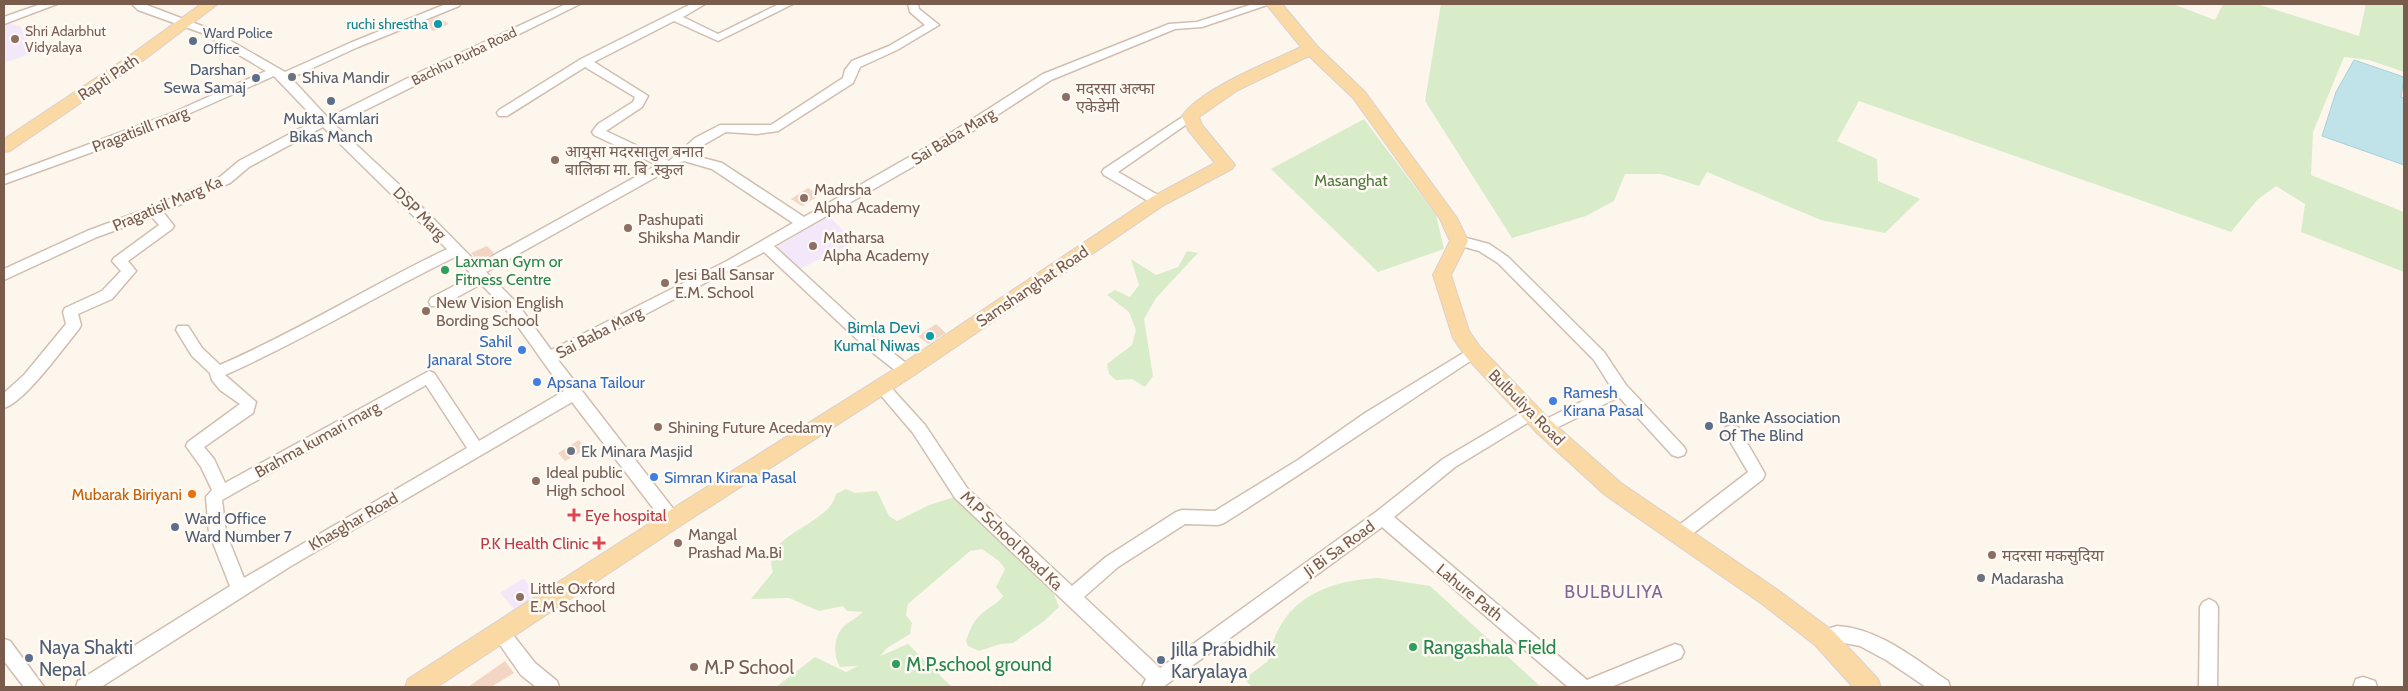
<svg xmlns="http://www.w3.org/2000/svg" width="2408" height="691" viewBox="0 0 2408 691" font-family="Cabin,'Noto Sans Devanagari',sans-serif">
<rect width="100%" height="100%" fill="#fdf6ec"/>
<path fill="#f3e8fa" d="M8,23L20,26L33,53L4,63V24Z
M829,216L854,242L798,270L773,249Z
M524,578L540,601L518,613L500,593Z"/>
<path fill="#d8ecc9" d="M1441,4H2173L2215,20L2223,4H2257L2359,36L2366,4H2404V72L2369,60L2344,57L2313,132L2311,175L2404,212V272L2301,232L2305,204L2276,186L2257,200L2231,232L1859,101L1837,141L1877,159L1878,181L1920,199L1885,233L1821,220L1707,172L1699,186L1661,174H1625L1614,201L1586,216L1512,238L1425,101Z
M1364,119L1436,215L1444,249L1378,272L1271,169Z
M1187,251L1198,253L1156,298L1144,319L1153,376L1145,387L1132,379L1116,380L1109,374L1107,364L1132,345L1136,330L1129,312L1107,295L1115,290L1130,297L1139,285L1131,259L1156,275L1178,267Z
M846,489L855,493L877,491L889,516L897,521L929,505L958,496L1051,587L1059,607L1044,621L1013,643L1000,644L979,651L968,646L966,641C970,629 974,619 985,611C992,605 997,604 1003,596L996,587L1005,569L999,561L982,549L970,551L908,604L906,615L912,623L910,634L887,648L880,656L908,644L952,687H776L815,657L846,672L858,666L840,667C833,655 833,637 844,626C850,621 858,617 863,612L847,611L843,606L819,611L789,598L751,599L773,572C759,534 830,526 836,494Z
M1379,578L1430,586L1541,687H1252L1244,679L1268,661C1279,601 1322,581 1379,578Z"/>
<path fill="#bfe3e8" stroke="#a5d3da" d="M2354,60L2404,77L2401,97L2404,98V165L2322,136L2336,92Z"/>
<path fill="#f3d5c3" d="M438,17L449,24L433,31L425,22Z
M808,188L820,195L802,206L791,199Z
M487,246L494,253L479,261L471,253Z
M936,324L946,333L928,344L918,336Z
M579,440L586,449L565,461L558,453Z
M505,661L514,673L491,687H468Z"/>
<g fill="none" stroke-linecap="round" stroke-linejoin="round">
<defs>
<path id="minor" d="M41,4H57L4,24V17Z
M132,4H144L210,29L285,72L350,43L446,4H460L459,6L358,47L291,78L328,118L422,71L566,4H580L335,125L406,191L478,264L657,165L594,135L592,132L598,124L633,102L635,97L585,67L507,116H499L497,113L499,110L581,59L691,4H705L683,17L718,34L779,4H793L718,41L674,21L594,62L648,96L642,107L606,131L669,161L695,138L720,125H771L843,78L845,70L852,61L889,46L925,25L910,12L908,4H918L919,9L939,25L897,50L860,67L853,83L778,131L757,134L726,132L705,144L692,155L722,163L804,217L946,136L1043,74L1169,24L1197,22L1253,4H1270L1202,27L1175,29L1051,80L956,142L774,246L873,337L911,367L914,371L911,375H901L863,345L764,252L558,360L678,515L680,520L678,525L672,527L666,525L572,402L291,566L101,687H76L78,681L230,586L209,533L206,497L212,490L201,467L186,446L188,442L240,404L220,390L212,380L210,373L192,356L176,330L178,326H188L202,348L220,365C298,331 370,286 447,249L323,127L249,167L230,183L163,212L174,226L172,229L128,261L136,271L112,299L78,314L81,325L79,329C64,347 25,402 4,408V393L24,375L66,324L63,312L65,308L102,291L121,271L112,261L114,258L159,225L152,217L97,237L4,280V269L87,231L149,208L220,177L239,161L316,120L274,76L145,133L4,184V176L170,114L266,71L202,33L138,10ZM684,161L712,169L793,223L727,261L551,350L517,303L486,272L672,168L673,165ZM455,257L473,276L431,298L429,302L431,306H441L481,284L507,311L564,391L479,441L434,373L429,371L225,483L214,459L204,447L253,413L256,402L225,375C304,340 377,295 455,257ZM426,385L467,448L244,578L226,533L222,500Z
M1190,112L1194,113L1196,116L1194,119L1118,172L1163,198L1165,201L1163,204H1153L1104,175L1102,172L1104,169Z
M1459,236L1489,244L1508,257L1604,352L1626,385L1684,447L1686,451L1684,455L1678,457L1672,455L1619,397L1550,431L1544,433L1538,431L1536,427L1538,423L1611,387L1594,360L1498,263L1479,251L1454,244L1452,241Z
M1473,347L1478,348L1481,352L1478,356C1393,411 1310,469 1224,523L1218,525L1185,524L1118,567L1084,597L1160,668L1376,512L1443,459L1531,407L1537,409L1539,413L1537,417L1455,467L1394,517L1587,680L1675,644L1681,646L1684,652L1681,658L1611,687H1568L1382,527L1163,687H1142L1146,679L955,498L913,433L873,386L876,382H886L925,425L967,488L1072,586L1106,557L1176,512L1182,510L1215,511L1298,460L1365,413Z
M1732,425L1738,427L1765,474L1763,479L1686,539L1680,541L1674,539L1671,534L1674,529L1748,472L1724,431L1726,427Z
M2209,599L2215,602L2218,607L2217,687H2199L2200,607L2203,602Z
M500,624L506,626L535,663L557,681L559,687H536L521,675L491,632L494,626Z
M1837,626C1878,628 1915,659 1948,681L1950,687H1926L1886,660L1860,646L1839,642L1824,646L1818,644L1815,638L1818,632Z
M4,639L10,641L44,687H24L4,661Z
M2363,677L2375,681L2377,687H2353L2356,679Z"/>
<path id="major" d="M201,4H218L141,62L10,151L4,152V139L129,56Z
M1266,4H1282L1317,46L1365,92L1457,218L1468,241L1451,275L1469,331L1480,347L1551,421L1621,483L1778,590L1833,631L1878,679L1881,687H1853L1815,645L1762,604L1605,495L1537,433L1466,357L1453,338L1433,275L1450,241L1440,219L1353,98L1309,56L1238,90L1199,117L1202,125L1235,165L1232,169L1164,205L913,376L680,526L437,687H405L408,679L664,514L899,366L1152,197L1215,163L1188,130L1182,116C1201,88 1270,62 1301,47Z"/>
</defs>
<use href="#minor" stroke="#d1beb0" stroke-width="3"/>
<use href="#major" stroke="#dad1cd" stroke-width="2"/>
<use href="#minor" fill="#fff" fill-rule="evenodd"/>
<use href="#major" fill="#fbd9a5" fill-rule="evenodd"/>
</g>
<g fill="#0f9aa8" stroke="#fffaf3" stroke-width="2">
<circle cx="438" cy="24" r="5"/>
<circle cx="930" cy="336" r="5"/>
</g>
<g fill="#8d6e63" stroke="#fffaf3" stroke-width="2">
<circle cx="15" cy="39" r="5"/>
<circle cx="1066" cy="97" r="5"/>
<circle cx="555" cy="160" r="5"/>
<circle cx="804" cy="198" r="5"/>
<circle cx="628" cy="228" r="5"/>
<circle cx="813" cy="246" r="5"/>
<circle cx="665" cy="283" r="5"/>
<circle cx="426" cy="311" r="5"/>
<circle cx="658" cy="427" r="5"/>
<circle cx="536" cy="481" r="5"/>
<circle cx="678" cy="543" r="5"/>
<circle cx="1992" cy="555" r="5"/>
<circle cx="520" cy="597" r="5"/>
<circle cx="694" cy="667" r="5"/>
</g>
<g fill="#5c6f8a" stroke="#fffaf3" stroke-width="2">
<circle cx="193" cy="41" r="5"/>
<circle cx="256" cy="78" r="5"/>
<circle cx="331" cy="101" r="5"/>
<circle cx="1709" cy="426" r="5"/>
<circle cx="175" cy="527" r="5"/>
<circle cx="29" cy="658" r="5"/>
<circle cx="1161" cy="660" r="5"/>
</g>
<g fill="#6b7280" stroke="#fffaf3" stroke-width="2">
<circle cx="292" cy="77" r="5"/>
<circle cx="571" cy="451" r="5"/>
<circle cx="1981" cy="578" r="5"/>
</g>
<g fill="#2e9e5b" stroke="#fffaf3" stroke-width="2">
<circle cx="445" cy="270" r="5"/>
<circle cx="1413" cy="647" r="5"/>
<circle cx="896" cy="664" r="5"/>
</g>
<g fill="#3f7fe0" stroke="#fffaf3" stroke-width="2">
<circle cx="522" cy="350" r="5"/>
<circle cx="537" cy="382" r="5"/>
<circle cx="1553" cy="401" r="5"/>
<circle cx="654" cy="477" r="5"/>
</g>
<circle fill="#e8710a" stroke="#fffaf3" stroke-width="2" cx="192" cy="494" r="5"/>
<g fill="#e0444e" stroke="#fffaf3" stroke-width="2">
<path d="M571.5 507.5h5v5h5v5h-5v5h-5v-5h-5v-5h5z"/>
<path d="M596.5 535.5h5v5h5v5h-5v5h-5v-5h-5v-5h5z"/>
</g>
<g text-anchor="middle" stroke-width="5" stroke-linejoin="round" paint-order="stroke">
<g font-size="14" fill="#0d838f" stroke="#fffaf3" text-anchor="end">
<text x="428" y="29">ruchi shrestha</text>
</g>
<g font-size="14" fill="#785e54" stroke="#fffaf3" text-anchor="start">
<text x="25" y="36">Shri Adarbhut<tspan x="25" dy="16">Vidyalaya</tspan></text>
</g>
<g font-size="14" fill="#4e5e75" stroke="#fffaf3" text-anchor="start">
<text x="203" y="38">Ward Police<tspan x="203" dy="16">Office</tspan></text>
</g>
<g font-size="14" fill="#7a5c4d" stroke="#fffaf3">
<text transform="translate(464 56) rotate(-26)" y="5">Bachhu Purba Road</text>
</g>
<g font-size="16" fill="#4e5e75" stroke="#fffaf3" text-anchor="start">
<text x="246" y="75" text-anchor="end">Darshan<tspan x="246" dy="18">Sewa Samaj</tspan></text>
<text x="331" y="124" text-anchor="middle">Mukta Kamlari<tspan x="331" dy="18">Bikas Manch</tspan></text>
<text x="1719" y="423">Banke Association<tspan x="1719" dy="18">Of The Blind</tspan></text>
<text x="185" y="524">Ward Office<tspan x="185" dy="18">Ward Number 7</tspan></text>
</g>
<g font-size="16" fill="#7a5c4d" stroke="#fffaf3">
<text transform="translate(108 77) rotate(-34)" y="6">Rapti Path</text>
<text transform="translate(140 129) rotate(-21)" y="6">Pragatisill marg</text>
<text transform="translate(953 136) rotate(-31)" y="6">Sai Baba Marg</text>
<text transform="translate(167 203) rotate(-23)" y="6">Pragatisil Marg Ka</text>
<text transform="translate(420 213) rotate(45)" y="6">DSP Marg</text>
<text transform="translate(1032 286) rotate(-34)" y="6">Samshanghat Road</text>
<text transform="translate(599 332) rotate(-27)" y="6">Sai Baba Marg</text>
<text transform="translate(1527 407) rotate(45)" y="6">Bulbuliya Road</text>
<text transform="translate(317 439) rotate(-29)" y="6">Brahma kumari marg</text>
<text transform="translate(353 521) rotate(-30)" y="6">Khasghar Road</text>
<text transform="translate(1012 540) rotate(44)" y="6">M.P School Road Ka</text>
<text transform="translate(1339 548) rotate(-36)" y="6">Ji Bi Sa Road</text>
<text transform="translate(1470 592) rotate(39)" y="6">Lahure Path</text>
</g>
<g font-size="16" fill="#5b616d" stroke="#fffaf3" text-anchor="start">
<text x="302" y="83">Shiva Mandir</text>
<text x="581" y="457">Ek Minara Masjid</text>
<text x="1991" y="584">Madarasha</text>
</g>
<g font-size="16" fill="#785e54" stroke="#fffaf3" text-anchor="start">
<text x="1076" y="94">मदरसा अल्फा<tspan x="1076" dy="18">एकेडेमी</tspan></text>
<text x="565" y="157">आयुसा मदरसातुल बनात<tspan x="565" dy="18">बालिका मा. बि .स्कुल</tspan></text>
<text x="814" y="195">Madrsha<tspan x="814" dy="18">Alpha Academy</tspan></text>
<text x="638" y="225">Pashupati<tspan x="638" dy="18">Shiksha Mandir</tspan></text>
<text x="823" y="243">Matharsa<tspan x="823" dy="18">Alpha Academy</tspan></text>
<text x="675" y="280">Jesi Ball Sansar<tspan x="675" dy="18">E.M. School</tspan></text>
<text x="436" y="308">New Vision English<tspan x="436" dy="18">Bording School</tspan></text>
<text x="668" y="433">Shining Future Acedamy</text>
<text x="546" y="478">Ideal public<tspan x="546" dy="18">High school</tspan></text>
<text x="688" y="540">Mangal<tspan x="688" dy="18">Prashad Ma.Bi</tspan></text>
<text x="2002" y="561">मदरसा मकसुदिया</text>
<text x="530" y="594">Little Oxford<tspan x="530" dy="18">E.M School</tspan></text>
</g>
<g font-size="16" fill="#537a41" stroke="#fffaf3">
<text x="1351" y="186">Masanghat</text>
</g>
<g font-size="16" fill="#27864d" stroke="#fffaf3" text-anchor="start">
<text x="455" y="267">Laxman Gym or<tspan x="455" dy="18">Fitness Centre</tspan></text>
</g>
<g font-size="16" fill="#0d838f" stroke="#fffaf3" text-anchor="end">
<text x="920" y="333">Bimla Devi<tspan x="920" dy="18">Kumal Niwas</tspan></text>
</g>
<g font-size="16" fill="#366cbe" stroke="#fffaf3" text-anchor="start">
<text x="512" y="347" text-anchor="end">Sahil<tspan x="512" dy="18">Janaral Store</tspan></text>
<text x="547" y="388">Apsana Tailour</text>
<text x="1563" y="398">Ramesh<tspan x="1563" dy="18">Kirana Pasal</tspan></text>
<text x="664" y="483">Simran Kirana Pasal</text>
</g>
<g font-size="16" fill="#c56008" stroke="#fffaf3" text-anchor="end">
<text x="182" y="500">Mubarak Biriyani</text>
</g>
<g font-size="16" fill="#be3a42" stroke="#fffaf3" text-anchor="start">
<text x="585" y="521">Eye hospital</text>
<text x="589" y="549" text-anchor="end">P.K Health Clinic</text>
</g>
<g font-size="18" letter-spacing="1" fill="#846695" stroke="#fffaf3">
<text x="1614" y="598">BULBULIYA</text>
</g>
<g font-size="19" fill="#4e5e75" stroke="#fffaf3" text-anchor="start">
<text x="39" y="654">Naya Shakti<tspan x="39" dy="22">Nepal</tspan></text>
<text x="1171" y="656">Jilla Prabidhik<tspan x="1171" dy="22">Karyalaya</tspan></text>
</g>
<g font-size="19" fill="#27864d" stroke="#fffaf3" text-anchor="start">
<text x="1423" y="654">Rangashala Field</text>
<text x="906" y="671">M.P.school ground</text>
</g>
<g font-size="19" fill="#785e54" stroke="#fffaf3" text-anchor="start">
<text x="704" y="674">M.P School</text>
</g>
</g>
<rect width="2408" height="691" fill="none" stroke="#7a5c4d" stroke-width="10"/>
</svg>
